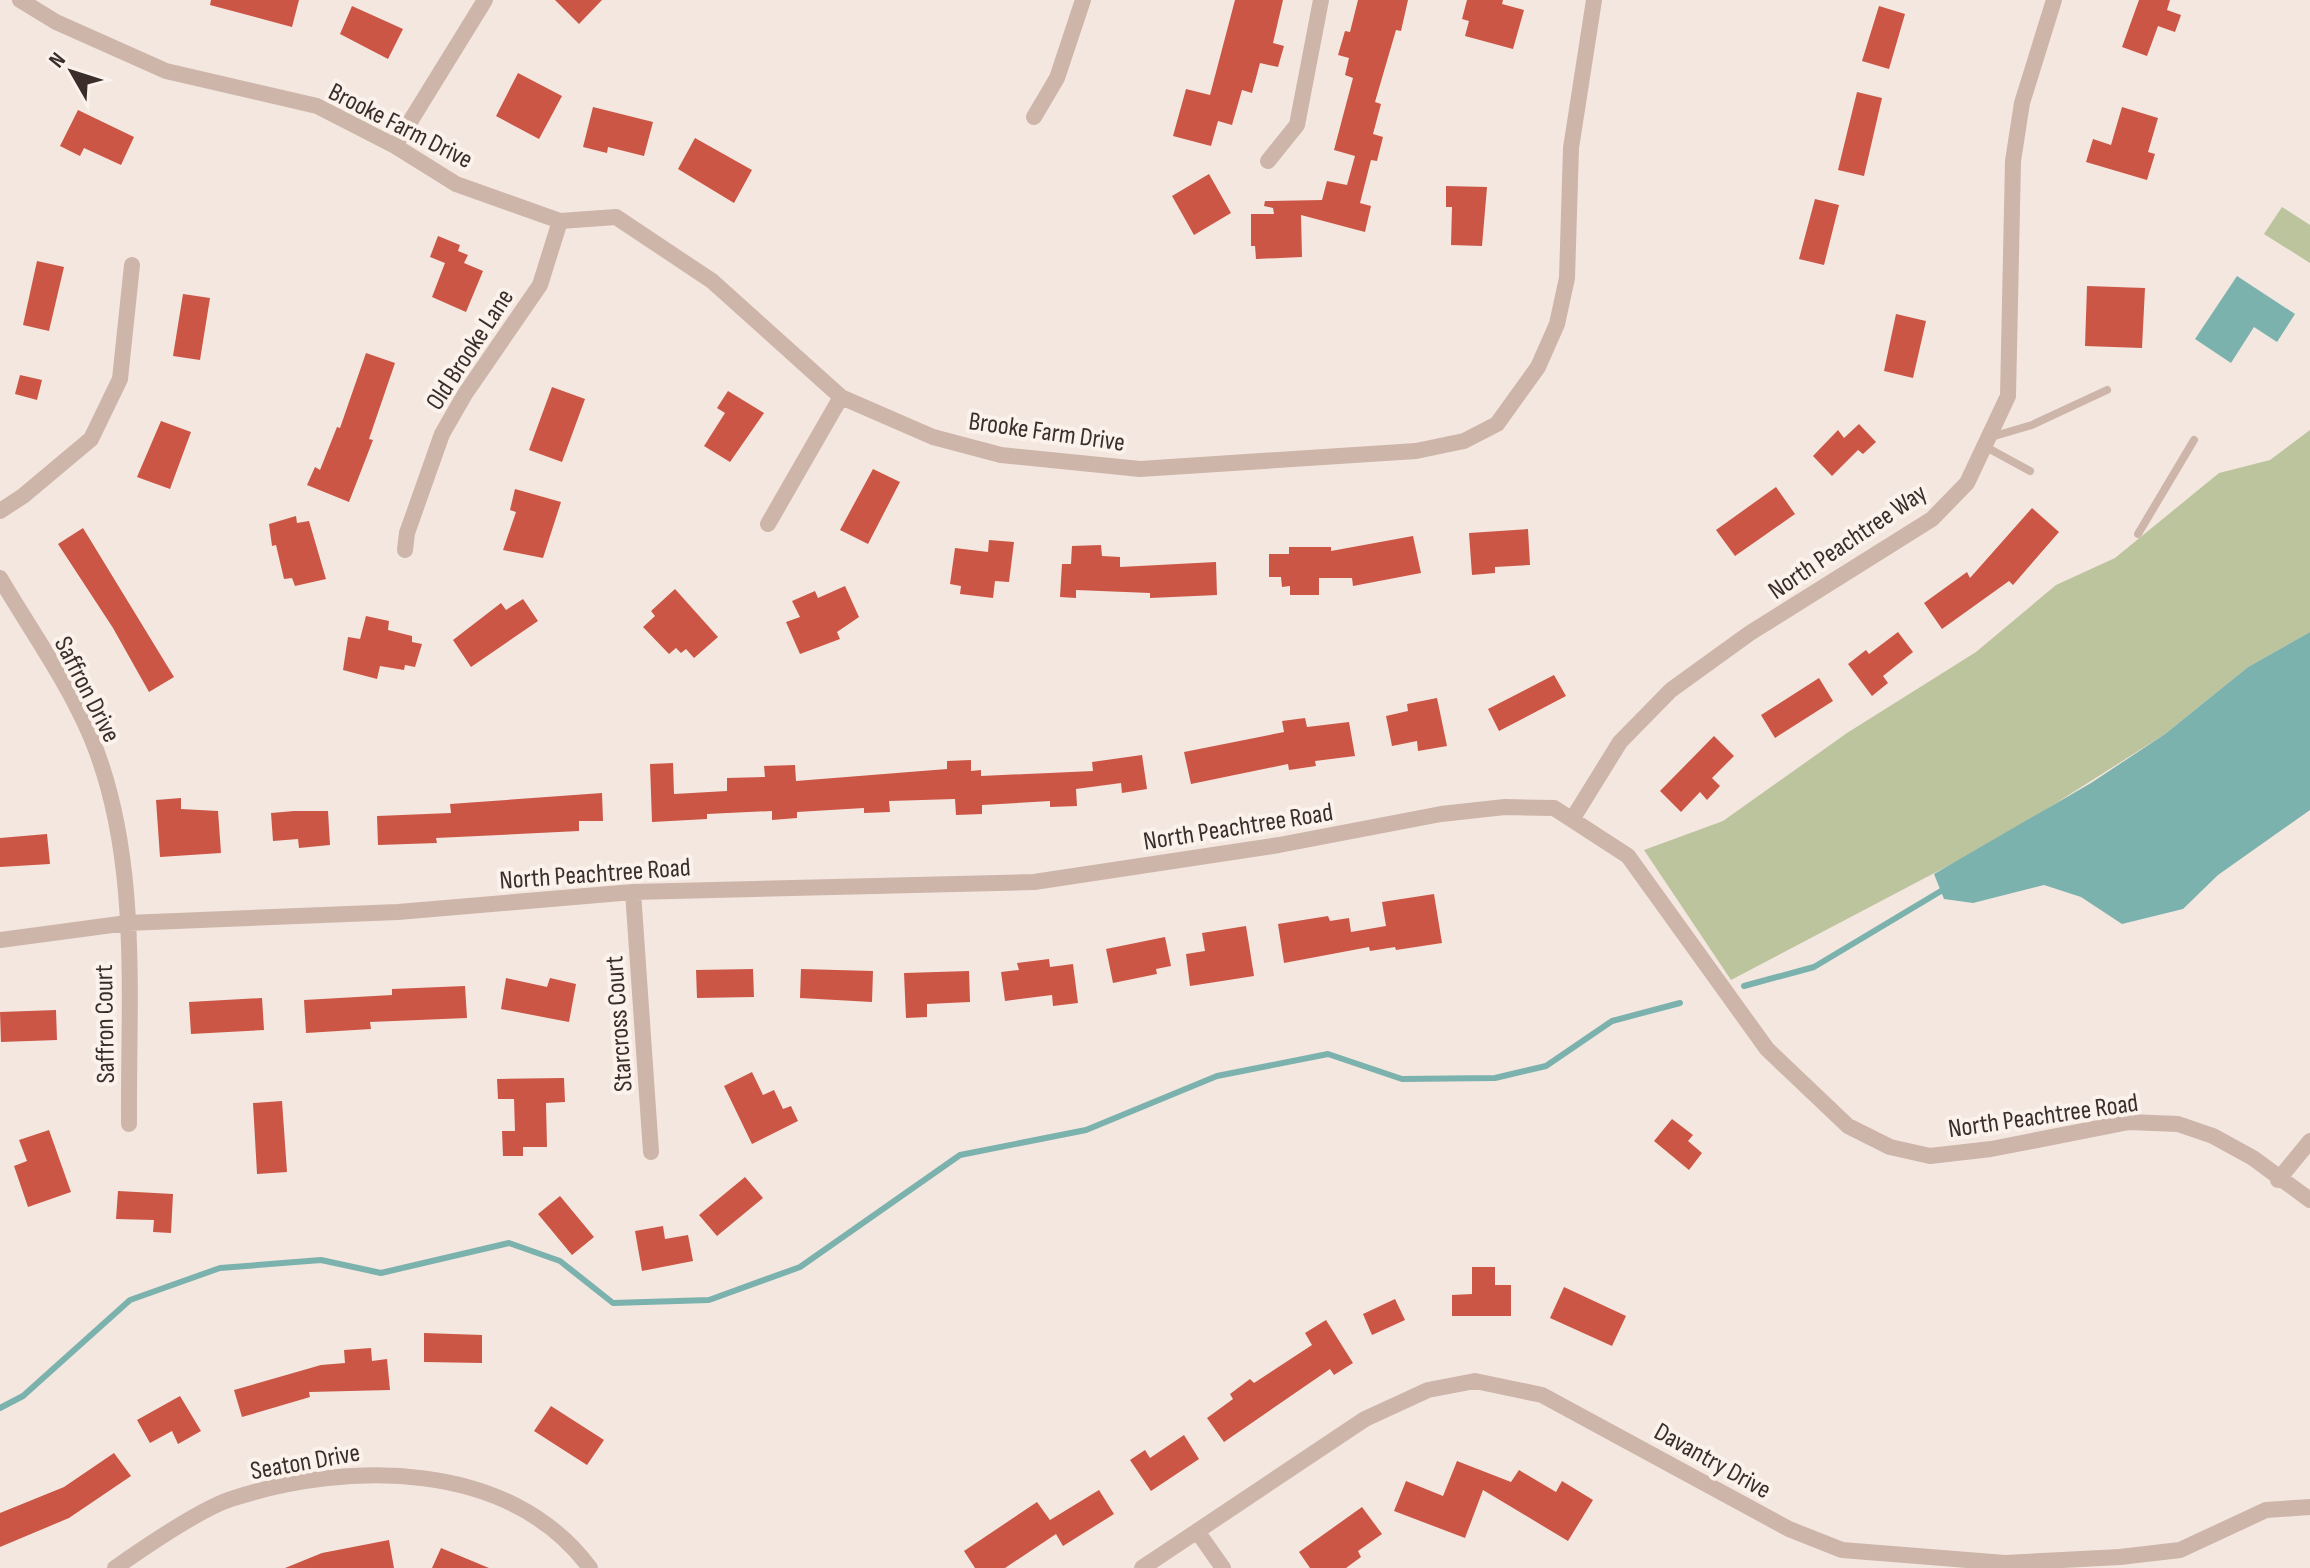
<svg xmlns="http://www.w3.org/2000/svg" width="2310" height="1568" viewBox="0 0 2310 1568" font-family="'Sofia Sans Condensed',sans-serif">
<rect width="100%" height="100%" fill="#f4e7df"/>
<path fill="#bcc49e" d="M2282,207L2310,225V263L2264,234Z
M2310,430V632L2248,667L2165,734L2001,838L1731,980L1644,850L1723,821L1847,733L1976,652L2056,585L2115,558L2219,473L2270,460Z"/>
<path fill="#7cb2ae" d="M2237,276L2295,314L2277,342L2254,327L2231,363L2195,339Z
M2310,632V810L2218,875L2183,909L2122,924L2081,897L2044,885L1973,903L1944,899L1934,874L2091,783L2165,734L2248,667Z"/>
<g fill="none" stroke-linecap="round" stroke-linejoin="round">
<path stroke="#7cb2ae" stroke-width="6" d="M1744,986L1814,967L1941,891
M0,1408L23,1396L130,1300L220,1268L321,1260L381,1273L509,1243L560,1261L613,1303L709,1300L800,1267L960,1155L1086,1130L1217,1076L1328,1054L1402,1079L1495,1078L1546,1066L1612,1021L1680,1003"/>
</g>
<path fill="#cb5646" d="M211,0H299L292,27L210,5Z
M555,0H602L579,24Z
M1235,0H1283L1273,43L1284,46L1278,67L1260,63L1252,93L1242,90L1232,125L1218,121L1211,146L1173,136L1186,89L1210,95Z
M1358,0H1408L1401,31L1396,30L1375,102L1381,104L1373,134L1383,137L1377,161L1371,160L1360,203L1371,206L1365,232L1301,215L1302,257L1256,259L1255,246H1251V214H1274L1273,208L1264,206L1265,201L1322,200L1327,181L1347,185L1355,156L1334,150L1353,78L1345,75L1349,58L1338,55L1345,31L1350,32Z
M1467,0H1503L1502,4L1524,10L1513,49L1465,36L1469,21L1462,19Z
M2139,0H2170L2167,10L2181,15L2175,32L2158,26L2147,56L2122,47Z
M352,6L403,29L388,59L340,34Z
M1879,6L1905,14L1889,69L1862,61Z
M518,73L562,96L539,139L496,116Z
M1857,92L1882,98L1864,176L1838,170Z
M593,107L653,122L644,156L608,147L607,153L583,147Z
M2122,107L2158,118L2148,152L2155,154L2147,180L2086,162L2093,139L2111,145Z
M78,110L134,137L121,165L84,148L80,156L60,146Z
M695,138L752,170L734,203L678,169Z
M1209,174L1231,213L1194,235L1172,196Z
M1446,186L1487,187L1482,246L1451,245L1452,207H1446Z
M1815,199L1839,205L1824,265L1799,259Z
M438,236L460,245L458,251L468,255L464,263L483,271L466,312L432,297L445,263L430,257Z
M37,261L64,267L49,331L23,325Z
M2087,286L2145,288L2142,348L2085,346Z
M183,294L210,298L200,360L173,356Z
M1896,314L1926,321L1913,378L1884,371Z
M366,353L395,363L369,439L373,440L349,502L307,485L315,467L320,470L337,427L340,428Z
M20,375L42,380L37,400L15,394Z
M552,387L585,399L562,462L529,450Z
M728,391L764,413L730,462L704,446L725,413L717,408Z
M161,421L191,432L170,489L137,477Z
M1859,424L1876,442L1863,454L1858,450L1832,476L1813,456L1838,430L1844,438Z
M873,469L900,482L868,544L840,530Z
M1776,487L1795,514L1735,556L1716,530Z
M515,489L561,502L543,558L503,550L516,512L510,510Z
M2032,508L2059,532L2013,585L2009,581L1942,629L1924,603L1967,572L1970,578Z
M296,516L297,523L309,521L326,579L295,586L292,578L284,579L276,545L272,546L269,524Z
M83,528L174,677L149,692L113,628L58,544Z
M1528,529L1530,565L1495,567V573L1472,575L1469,533Z
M1413,536L1421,573L1353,586L1352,578H1319V595H1290V586L1282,587L1281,577H1269V554H1289V547H1331V551Z
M989,540L1014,542L1009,582L995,581L993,598L960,594L961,586L950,584L955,548L988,552Z
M1101,545L1102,556L1120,557V567L1216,562L1217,595L1150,598V593L1076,590V598L1060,597L1062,564H1071L1072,546Z
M845,586L859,617L837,632L840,639L800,654L786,622L800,617L792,601L815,591L818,598Z
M675,589L718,637L694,658L686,649L681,653L676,648L669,654L643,627L655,616L651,611Z
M523,599L538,621L471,667L453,640L501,603L506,610Z
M366,616L389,621L388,630L412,636V642L422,644L415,667L405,665L404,670L380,666L377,679L343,670L348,637L360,639Z
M1898,632L1913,652L1883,676L1888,683L1872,696L1848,664L1866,650L1869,654Z
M1554,675L1566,696L1499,731L1488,709Z
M1819,678L1833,701L1775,738L1761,715Z
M1437,698L1447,746L1418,751L1417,741L1392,746L1386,716L1408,711L1407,704Z
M1305,718L1307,727L1349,722L1355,756L1315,761L1316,766L1289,770L1288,764L1191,784L1184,752L1284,732L1282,721Z
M1714,736L1734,756L1712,778L1720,786L1707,800L1700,792L1681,812L1660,791Z
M1142,755L1147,789L1122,793L1121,783L1076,789L1077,806L1050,807V801L982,805V814L956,815L955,799L889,801L890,812L864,813V808L797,812V818L772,820V811L707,814V819L652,822L650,764L673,763L674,794L727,791V778L765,777L764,766L795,765L796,781L947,769V761L971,760V771L981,770V776L1093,771L1092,762Z
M602,793L603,821H579V831L436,838L437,843L378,845L377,816L451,813L450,804Z
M181,798V809L218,811L221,853L160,857L156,800Z
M294,811H328L330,845L299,848L298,839L273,841L271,813Z
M47,834L50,864L0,867V838Z
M1434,894L1442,943L1396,950L1395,947L1370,951L1369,947L1284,963L1278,924L1328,916L1330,921L1349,918L1351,932L1386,926L1382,902Z
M1246,926L1254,976L1190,986L1186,954L1205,951L1202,933Z
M1165,937L1171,966L1156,969L1157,974L1113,983L1106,949Z
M1049,959L1050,967L1073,964L1078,1003L1053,1006L1052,995L1005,1001L1001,972L1019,970L1017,963Z
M753,969L754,997L697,998L696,970Z
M801,969L873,971L872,1002L800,998Z
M969,971L970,1002L927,1004V1017L906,1018L904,973Z
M506,978L547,987L550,978L576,984L569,1022L501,1009Z
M465,986L467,1018L370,1022L371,1029L306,1033L304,1000L392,995V989Z
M262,998L264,1030L191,1034L189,1002Z
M56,1010L57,1040L1,1042L0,1012Z
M752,1072L763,1095L774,1090L783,1109L791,1106L798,1121L752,1144L724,1086Z
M564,1078L565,1102L546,1103L547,1147H523V1156H503L502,1131H515L514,1099H498L497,1079Z
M282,1101L287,1172L257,1174L253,1103Z
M1672,1119L1693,1135L1688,1141L1702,1153L1689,1170L1654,1141Z
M49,1130L71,1192L28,1207L14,1166L27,1161L19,1140Z
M745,1177L763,1198L717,1236L699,1215Z
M118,1191L173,1194L171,1233L153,1232L154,1220L116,1219Z
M560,1196L594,1237L572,1255L538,1214Z
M663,1226L665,1239L688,1235L693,1261L642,1271L635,1231Z
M1472,1267H1495V1285H1511V1316H1452V1295L1472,1294Z
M1564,1287L1626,1316L1612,1346L1550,1318Z
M1395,1299L1405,1320L1372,1335L1363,1314Z
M1326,1320L1353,1363L1334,1375L1330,1369L1224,1442L1207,1418L1233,1399L1230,1394L1250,1379L1254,1383L1312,1345L1305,1333Z
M424,1333L482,1335V1363L424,1362Z
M371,1348L372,1361L387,1359L390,1390L309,1392L310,1397L242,1417L234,1390L321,1365L345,1363L344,1350Z
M180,1396L201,1431L178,1444L172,1431L150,1443L137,1420Z
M551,1406L604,1440L587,1465L534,1431Z
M1184,1435L1199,1459L1151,1491L1130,1460L1145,1450L1150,1458Z
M114,1453L131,1476L69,1518L0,1547V1513L64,1487Z
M1457,1461L1511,1482L1519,1470L1556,1492L1562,1481L1593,1500L1568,1541L1483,1490L1465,1538L1394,1511L1406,1481L1443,1496Z
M1099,1490L1114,1514L1063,1546L1056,1534L1005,1568H975L964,1551L1037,1502L1050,1520Z
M1362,1507L1382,1534L1358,1551L1361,1557L1346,1568H1310L1299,1552Z
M389,1540L394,1568H285L322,1553Z
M441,1548L489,1568H432Z"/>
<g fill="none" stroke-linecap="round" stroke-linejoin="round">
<path stroke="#cdb5aa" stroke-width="8" d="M1991,437L2032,425L2107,390
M1986,447L2030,471
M2138,534L2194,440"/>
<path stroke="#cdb5aa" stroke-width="16" d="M20,0L56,22L166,71L317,106L395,146L456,184L560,221L616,217L712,281L841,397L933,437L1001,455L1140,469L1416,451L1464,441L1497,424L1538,367L1557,324L1567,278L1571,148L1594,0
M1034,117L1057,78L1083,0
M395,146L485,0
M1268,161L1297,125L1321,0
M0,511L23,496L91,439L120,379L132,265
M768,524L841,397
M405,550L407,533L442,434L465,394L540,285L560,221
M0,578C30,629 68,682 91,737C141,857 128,998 129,1124
M1573,818L1620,742L1671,690L1750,633L1932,519L1967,483L2008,396L2013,161L2022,103L2054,0
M633,892L651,1152
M0,940L127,923L398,912L633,892L1034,882L1279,845L1441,814L1505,807L1554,808L1628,856L1767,1049L1848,1126L1890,1147L1930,1156L1991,1149L2129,1122L2178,1124L2213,1136L2253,1158L2310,1200
M2278,1180L2310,1141
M1197,1531L1223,1568
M115,1568C142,1549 201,1509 231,1499C348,1461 509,1459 590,1568
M1142,1568L1365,1419L1428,1390L1475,1381L1542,1395L1789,1529L1842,1550L2005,1563L2120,1557L2180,1550L2266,1510L2310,1507"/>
</g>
<g text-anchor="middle" stroke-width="8" stroke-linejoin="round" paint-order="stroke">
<g font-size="26" fill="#3a2d2a" stroke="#fbf2ec">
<text transform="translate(401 125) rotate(27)" y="9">Brooke Farm Drive</text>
<text transform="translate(469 349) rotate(-57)" y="9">Old Brooke Lane</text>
<text transform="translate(1047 431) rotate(8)" y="9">Brooke Farm Drive</text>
<text transform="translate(1847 541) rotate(-34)" y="9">North Peachtree Way</text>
<text transform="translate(88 689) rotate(63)" y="9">Saffron Drive</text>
<text transform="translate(1238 826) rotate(-9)" y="9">North Peachtree Road</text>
<text transform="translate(595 873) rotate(-4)" y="9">North Peachtree Road</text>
<text transform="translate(104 1024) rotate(-91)" y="9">Saffron Court</text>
<text transform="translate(618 1024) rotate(-94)" y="9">Starcross Court</text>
<text transform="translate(2043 1115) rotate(-8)" y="9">North Peachtree Road</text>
<text transform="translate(1713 1460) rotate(29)" y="9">Davantry Drive</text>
<text transform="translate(305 1461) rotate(-10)" y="9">Seaton Drive</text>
</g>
</g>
<g transform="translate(72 72) rotate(309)" stroke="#fbf2ec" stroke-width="6" paint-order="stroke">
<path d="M0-6L14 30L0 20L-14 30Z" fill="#3a2d2a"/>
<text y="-12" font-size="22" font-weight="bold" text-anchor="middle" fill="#3a2d2a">N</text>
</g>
</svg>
